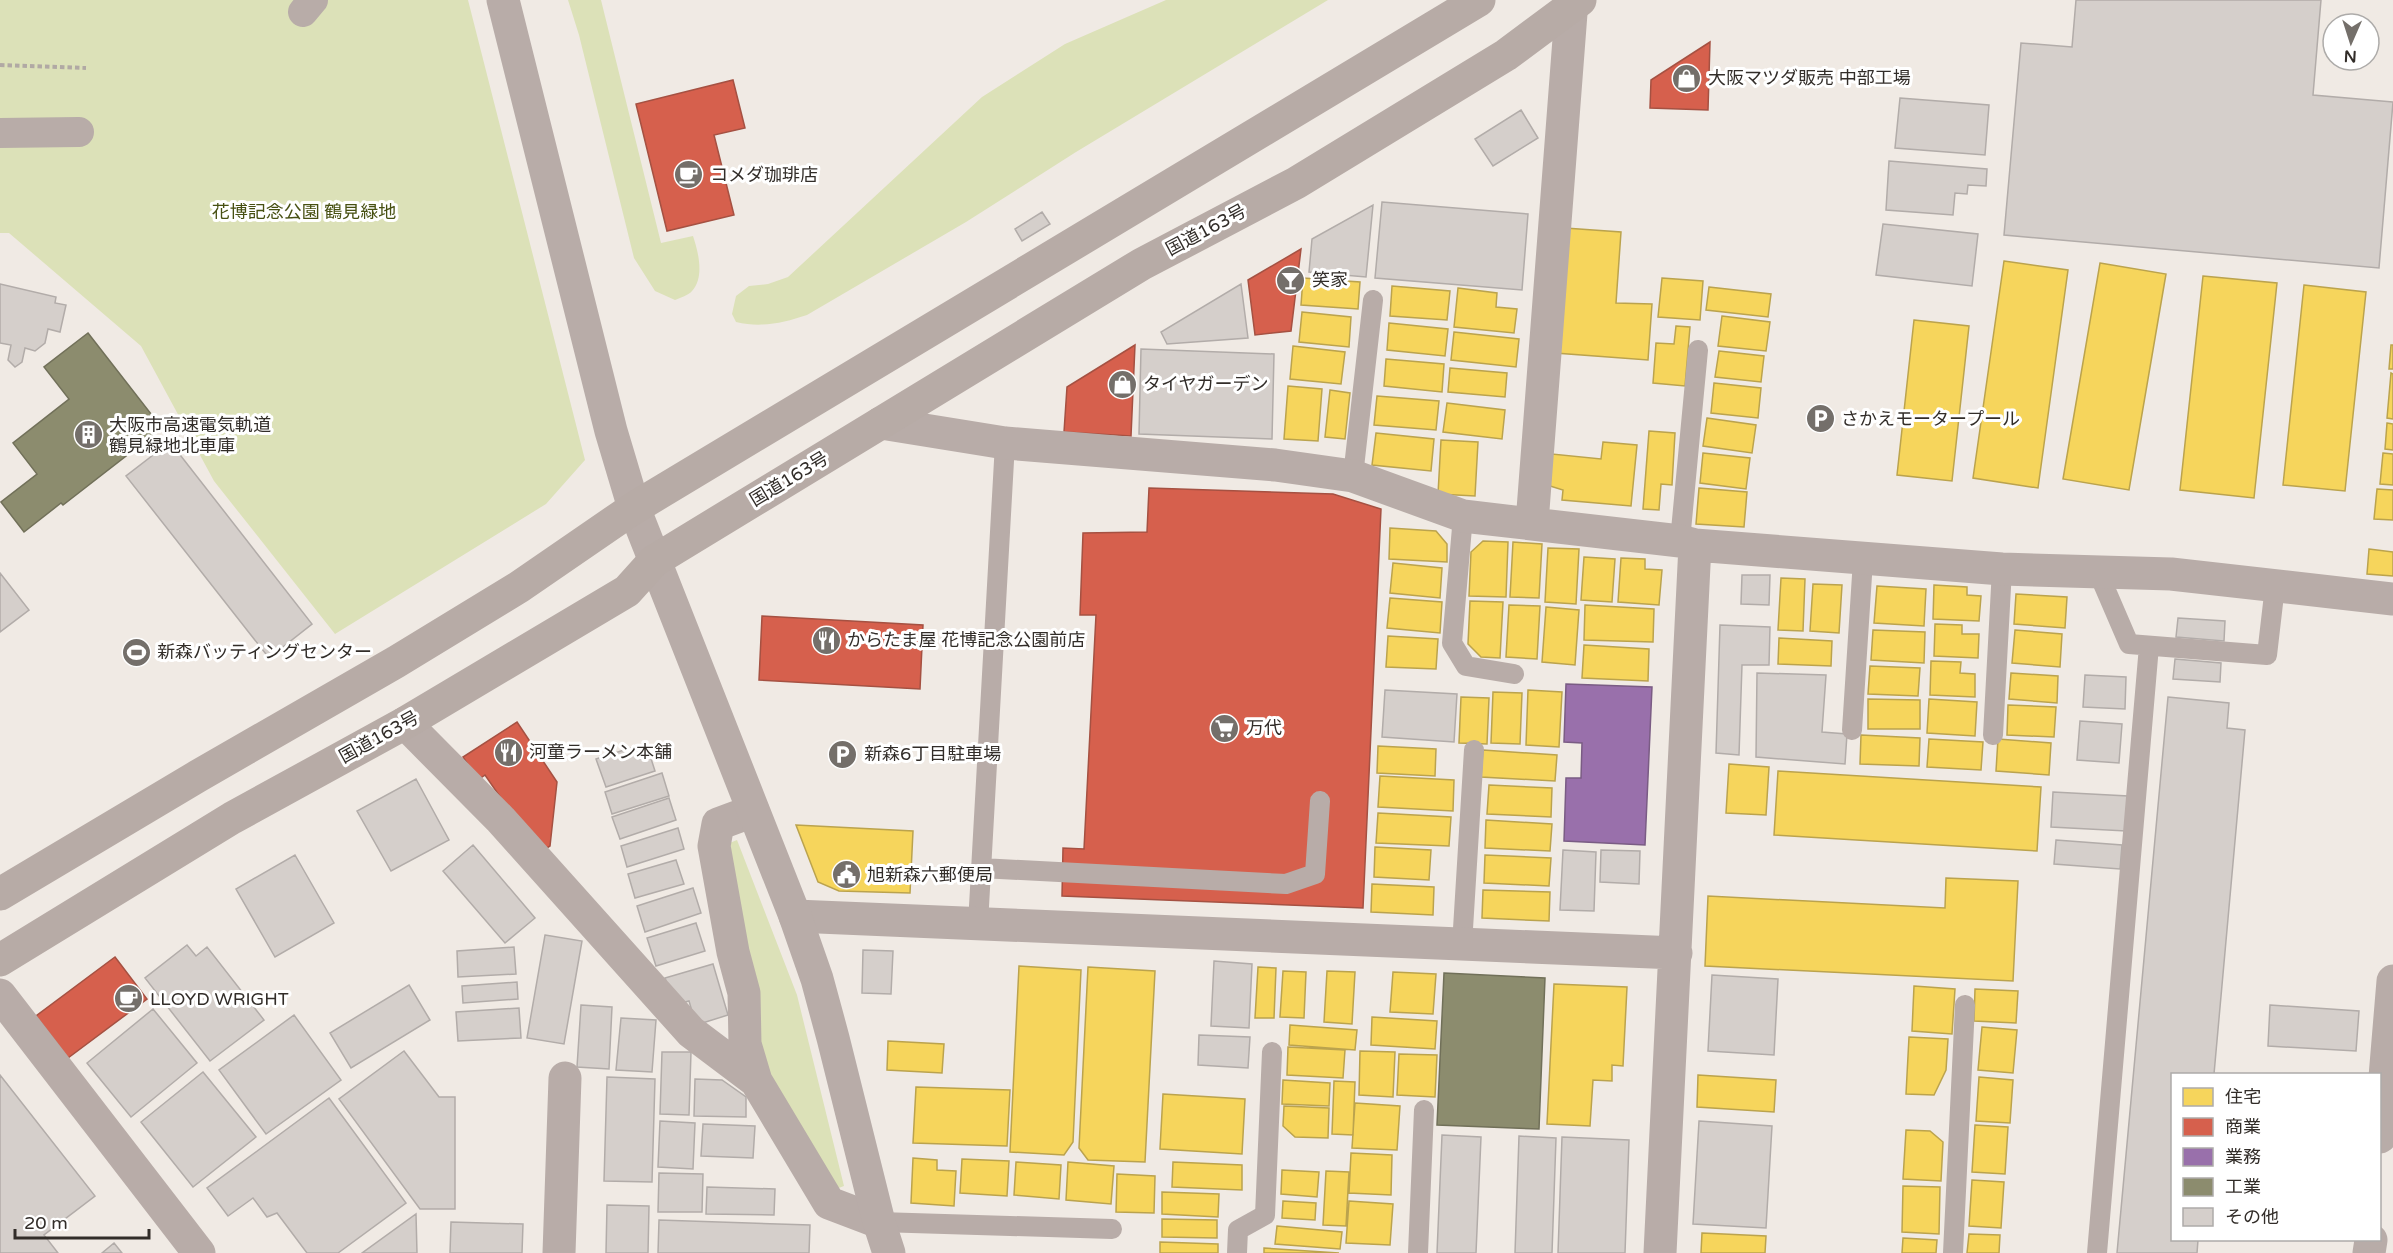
<svg xmlns="http://www.w3.org/2000/svg" width="2393" height="1253" viewBox="0 0 2393 1253" font-family="'Varela Round','Noto Sans JP',sans-serif">
<rect width="100%" height="100%" fill="#f0eae4"/>
<path fill="#dce1b8" d="M0,0H468L585,460L546,504L335,634L214,481L141,346L9,233H0Z
M568,0H601L661,243L693,236C698,251 705,277 692,291C689,295 680,298 675,300L655,291L634,258L579,35Z
M1166,0H1328L1076,152L966,222L807,315C783,323 761,328 736,322L732,314L736,296L749,286L768,284L788,277L982,97L1065,44Z
M737,840L797,995L844,1186L836,1189L755,1051L727,844Z"/>
<path fill="#f6d55c" stroke="#bba34d" stroke-width="1.5" d="M1565,228L1621,232L1616,303L1652,304L1648,360L1555,353Z
M2004,261L2068,270L2038,488L1973,478Z
M2100,263L2166,274L2129,490L2063,479Z
M2203,276L2277,283L2254,498L2180,490Z
M1303,278L1360,282L1358,309L1301,305Z
M1662,278L1703,281L1700,320L1658,317Z
M2304,285L2366,292L2345,491L2283,485Z
M1392,286L1450,291L1447,320L1390,316Z
M1709,287L1771,294L1768,317L1706,310Z
M1458,288L1497,293L1496,307L1517,309L1514,333L1454,327Z
M1302,312L1351,317L1349,347L1299,342Z
M1722,316L1770,322L1766,351L1718,346Z
M1914,320L1969,326L1952,481L1897,475Z
M1389,323L1448,329L1445,356L1387,350Z
M1676,326L1690,327L1685,386L1653,383L1656,343L1674,344Z
M1454,332L1519,339L1516,367L1451,360Z
M2391,345H2393V369H2389Z
M1293,346L1345,352L1341,384L1290,379Z
M1719,351L1764,356L1761,382L1715,377Z
M1386,359L1444,364L1442,392L1384,386Z
M1450,368L1507,373L1505,397L1448,392Z
M2391,373L2393,374V419L2387,418Z
M1714,383L1761,388L1758,418L1711,413Z
M1288,386L1322,389L1318,441L1284,439Z
M1330,390L1350,393L1345,439L1325,437Z
M1377,396L1439,401L1436,430L1374,425Z
M1447,403L1505,410L1502,439L1443,432Z
M1707,418L1756,425L1752,453L1703,446Z
M2387,423L2393,424V450L2385,449Z
M1649,431L1675,433L1672,485L1661,484L1659,510L1643,509Z
M1376,433L1434,439L1431,471L1372,465Z
M1441,440L1478,442L1475,496L1438,494Z
M1603,442L1637,445L1631,506L1562,500L1563,490L1550,486L1552,454L1601,459Z
M1703,453L1750,458L1746,489L1700,483Z
M2383,453L2393,454V485L2380,484Z
M1699,488L1747,492L1744,527L1696,524Z
M2377,489L2393,490V520L2374,519Z
M1390,528L1436,531L1447,544V562L1389,559Z
M1483,541L1508,542L1506,597L1469,596L1471,552Z
M1513,542L1542,544L1539,598L1510,597Z
M1548,548L1579,549L1576,604L1545,602Z
M2369,549L2393,552V576L2367,574Z
M1584,557L1615,559L1612,602L1581,600Z
M1621,558L1645,559V569L1662,570L1659,605L1618,602Z
M1393,563L1442,568L1440,598L1390,593Z
M1781,578L1805,579L1803,631L1778,630Z
M1813,584L1842,585L1839,633L1810,631Z
M1934,585L1967,587V595L1981,596L1979,621L1933,619Z
M1877,586L1926,589L1924,626L1874,623Z
M2016,594L2067,597L2065,628L2014,624Z
M1390,598L1442,602L1440,633L1387,628Z
M1470,601L1503,602L1500,658L1481,657L1468,644Z
M1509,605L1540,606L1537,659L1506,657Z
M1585,605L1654,609L1653,642L1584,640Z
M1546,607L1579,610L1575,665L1542,662Z
M1935,624L1962,625V634H1979L1978,658L1934,656Z
M1873,630L1925,632L1924,663L1871,660Z
M2015,630L2062,634L2060,667L2012,663Z
M1388,636L1438,639L1436,669L1386,667Z
M1779,638L1832,641L1831,666L1778,664Z
M1584,645L1649,649L1648,681L1582,678Z
M1931,661L1961,662L1960,673L1975,674V697L1930,695Z
M1870,666L1920,668L1918,696L1868,694Z
M2011,673L2058,676L2057,703L2009,699Z
M1528,690L1562,692L1559,747L1526,745Z
M1493,692L1522,693L1520,744L1491,743Z
M1461,697L1489,698L1487,744L1459,743Z
M1868,699L1920,700V729H1868Z
M1929,699L1977,702L1975,736L1927,733Z
M2008,705L2056,707L2054,737L2007,735Z
M1861,735L1920,738L1919,766L1860,764Z
M1929,739L1983,742L1981,770L1927,767Z
M1998,739L2051,743L2049,775L1996,771Z
M1378,746L1436,749L1435,776L1377,773Z
M1483,750L1557,755L1555,781L1481,777Z
M1729,764L1769,767L1766,815L1726,813Z
M1778,771L2041,787L2037,851L1774,835Z
M1380,776L1454,780L1453,811L1378,807Z
M1489,785L1552,788L1551,817L1487,814Z
M1378,813L1451,817L1449,846L1376,843Z
M1486,820L1552,824L1550,851L1485,848Z
M796,825L913,831L910,893L839,891L818,882Z
M1375,847L1431,850L1429,880L1374,877Z
M1485,855L1551,858L1549,886L1484,883Z
M1946,878L2018,881L2013,981L1705,966L1708,896L1945,908Z
M1372,884L1434,887L1433,915L1371,912Z
M1483,890L1550,892L1549,921L1482,918Z
M1019,966L1081,970L1073,1142L1064,1155L1010,1152Z
M1088,967L1155,971L1145,1162L1088,1160L1079,1148Z
M1258,967L1276,968L1274,1018H1255Z
M1283,971L1306,972L1304,1018L1280,1017Z
M1327,971L1355,972L1352,1024L1324,1022Z
M1393,972L1436,974L1433,1014L1390,1012Z
M1554,984L1627,987L1623,1066L1612,1065V1081L1593,1080L1590,1126L1547,1124Z
M1914,986L1955,989L1952,1034L1912,1031Z
M1975,989L2018,991L2016,1023L1974,1021Z
M1372,1017L1437,1021L1435,1049L1371,1045Z
M1290,1025L1357,1030L1355,1050L1289,1045Z
M1982,1027L2017,1030L2013,1073L1978,1070Z
M1909,1037L1948,1039L1946,1070L1934,1095L1906,1094Z
M888,1041L944,1044L942,1073L887,1070Z
M1288,1047L1345,1050L1343,1078L1287,1075Z
M1360,1051L1395,1052L1393,1097L1359,1095Z
M1399,1054L1437,1055L1435,1097L1397,1095Z
M1698,1075L1776,1080L1774,1112L1697,1107Z
M1979,1077L2013,1080L2010,1123L1976,1121Z
M1283,1080L1330,1083L1329,1106L1282,1104Z
M1334,1081L1355,1082L1353,1135L1332,1134Z
M916,1087L1010,1090L1007,1146L913,1143Z
M1163,1094L1245,1099L1242,1154L1160,1149Z
M1355,1103L1400,1106L1397,1150L1352,1148Z
M1284,1106L1329,1108L1328,1138L1295,1137L1283,1126Z
M1975,1125L2008,1127L2005,1174L1972,1172Z
M1906,1130L1930,1131L1943,1142L1941,1181L1903,1179Z
M1351,1153L1392,1155L1391,1195L1349,1193Z
M913,1158L937,1160V1170L956,1171L954,1206L911,1203Z
M962,1159L1009,1161L1007,1196L960,1193Z
M1016,1162L1061,1165L1059,1199L1014,1195Z
M1068,1162L1114,1166L1111,1204L1066,1200Z
M1173,1162L1242,1165V1190L1172,1187Z
M1282,1170L1319,1172L1317,1197L1281,1194Z
M1326,1171L1349,1172L1346,1226L1323,1225Z
M1117,1174L1155,1176L1154,1213L1116,1212Z
M1972,1180L2004,1182L2001,1228L1969,1226Z
M1903,1186L1940,1187L1939,1234L1902,1232Z
M1162,1192L1219,1194L1218,1217L1162,1214Z
M1283,1201L1316,1203L1315,1220L1282,1218Z
M1349,1201L1393,1204L1390,1245L1346,1243Z
M1162,1219L1217,1220V1238L1162,1237Z
M1277,1226L1342,1232L1340,1249L1275,1244Z
M1702,1233L1766,1236L1765,1253H1701Z
M1969,1234L2000,1235L1999,1253H1967Z
M1903,1238L1937,1240L1936,1253H1902Z
M1160,1242L1218,1244V1253H1160Z
M1264,1248L1339,1253H1264Z"/>
<path fill="#d6604d" stroke="#a55142" stroke-width="1.5" d="M1710,42L1708,110L1650,108L1651,80Z
M733,80L745,128L714,135L734,215L667,231L636,104Z
M1301,249L1291,331L1255,335L1248,280Z
M1135,345L1131,436L1064,432L1067,387Z
M1149,488L1333,494L1381,509L1363,908L1062,896L1063,848L1084,849L1096,615H1080L1083,533L1147,532Z
M762,616L923,625L920,689L759,680Z
M517,722L557,782L550,846L539,853L485,775L478,780L463,757Z
M115,957L147,999L68,1058L36,1016Z"/>
<path fill="#9970ab" stroke="#7a5c84" stroke-width="1.5" d="M1566,684L1652,687L1645,845L1564,841L1566,778H1581L1582,743L1564,742Z"/>
<path fill="#8c8c6e" stroke="#717059" stroke-width="1.5" d="M88,333L162,428L63,505L61,503L24,532L1,502L37,474L13,443L69,399L44,367Z
M1444,973L1545,978L1539,1129L1437,1125Z"/>
<path fill="#d5cfcb" stroke="#b2aca9" stroke-width="1.5" d="M2076,0H2321L2313,95L2393,102L2379,268L2004,235L2021,43L2072,47Z
M1900,98L1989,105L1985,155L1895,148Z
M1521,110L1538,138L1493,166L1475,139Z
M1889,161L1987,169L1986,186L1968,185L1967,194L1955,193L1953,215L1886,210Z
M1382,202L1528,214L1522,290L1375,278Z
M1373,205L1366,277L1309,272L1312,239Z
M1042,212L1050,224L1022,241L1015,229Z
M1883,224L1978,234L1972,286L1876,275Z
M0,284L56,297L55,303L66,305L60,332L48,329L45,343L35,351L25,348L22,362L15,367L8,360L11,345L0,343Z
M1241,284L1248,338L1167,344L1161,332Z
M1141,349L1274,354L1272,439L1139,434Z
M170,442L312,624L269,658L126,476Z
M0,573L29,610L0,632Z
M1742,575H1770L1769,605L1741,604Z
M2178,618L2225,621L2224,641L2176,637Z
M1720,625L1770,627L1769,665H1742L1739,755L1716,753Z
M2175,659L2221,663L2220,682L2173,679Z
M1757,673L1826,675L1822,732L1847,734L1845,764L1756,757Z
M2085,675L2126,677L2125,709L2083,707Z
M1385,690L1457,694L1454,742L1382,737Z
M2168,697L2229,703L2227,728L2245,730L2214,1074H2172V1240H2198L2197,1253H2117Z
M2080,721L2122,724L2119,763L2077,760Z
M646,743L655,771L606,787L596,759Z
M662,773L669,796L612,814L605,792Z
M416,779L449,840L391,871L357,811Z
M2053,792L2128,796L2126,831L2051,827Z
M669,798L676,820L620,839L612,817Z
M678,828L684,849L627,867L621,846Z
M2056,840L2122,845L2120,869L2054,864Z
M473,845L535,918L505,943L443,871Z
M1563,850L1596,852L1594,911L1560,910Z
M1601,850L1640,851L1639,884L1600,882Z
M295,855L334,923L275,957L236,889Z
M676,860L684,884L635,898L628,874Z
M693,888L701,913L645,932L637,906Z
M696,923L705,951L656,966L647,938Z
M545,935L582,941L564,1044L527,1038Z
M187,945L196,956L207,947L264,1020L210,1061L145,978Z
M514,947L516,974L458,977L457,951Z
M863,950L893,951L891,994L862,993Z
M1214,961L1252,964L1249,1028L1211,1026Z
M713,964L728,1015L696,1025L689,1001L674,1005L665,978Z
M1712,975L1778,979L1774,1055L1708,1051Z
M517,982L518,999L463,1003L462,986Z
M409,985L430,1020L351,1068L330,1033Z
M581,1005L612,1007L609,1069L577,1067Z
M2270,1005L2359,1011L2356,1051L2268,1046Z
M519,1008L521,1038L458,1041L456,1012Z
M153,1009L197,1063L131,1117L87,1063Z
M294,1015L341,1080L266,1134L219,1070Z
M621,1018L656,1020L652,1072L616,1070Z
M1199,1035L1250,1037L1248,1068L1198,1065Z
M404,1051L439,1097H455V1209H420L339,1099Z
M662,1052H691L689,1115L660,1114Z
M203,1072L256,1137L193,1187L141,1122Z
M0,1075L95,1196L44,1235L58,1253H0Z
M607,1077L655,1079L652,1182L604,1181Z
M695,1079L722,1080L746,1097V1117L694,1116Z
M329,1098L406,1203L338,1253H307L277,1213L267,1217L253,1198L228,1216L207,1188Z
M660,1121L695,1123L693,1169L658,1167Z
M1699,1121L1772,1126L1766,1228L1693,1224Z
M703,1124L755,1126L753,1158L701,1156Z
M1442,1135L1481,1137L1476,1253H1437Z
M1519,1136L1556,1138L1552,1253H1515Z
M1562,1137L1629,1140L1625,1253H1558Z
M659,1173L703,1174L702,1212H658Z
M707,1187L775,1189L774,1215L706,1214Z
M607,1205L649,1206L648,1253H606Z
M416,1214L417,1253H362Z
M659,1220L810,1225L809,1253H658Z
M451,1222L523,1224L522,1253H450Z
M114,1243L122,1253H102Z"/>
<g fill="none" stroke-linecap="round" stroke-linejoin="round">
<path stroke="#b1a9a4" stroke-width="4" stroke-dasharray="4.5 3" stroke-linecap="butt" d="M0,65L86,68"/>
<path stroke="#b8aca8" stroke-width="20" d="M1353,476L1373,300
M1463,516L1452,643L1466,666L1514,674
M1680,541L1698,350
M2098,572L2129,644L2267,655L2275,586
M1852,730L1863,560
M1993,735L2002,569
M981,868L1286,884L1315,874L1320,801
M978,924L1005,443
M1462,945L1474,750
M879,1222L1112,1229
M1237,1253L1238,1230L1265,1215L1272,1052
M1418,1253L1424,1110
M1953,1253L1965,1005
M2097,1253L2149,646"/>
<path stroke="#b8aca8" stroke-width="30" d="M303,12L313,0
M0,133L79,132"/>
<path stroke="#b8aca8" stroke-width="33" d="M881,423L1005,443L1275,465L1353,476L1463,516L1680,541L1695,545L2002,569L2171,574L2393,599
M1532,523L1572,0
M405,723L501,820L691,1032L756,1081L829,1203L879,1222
M753,811L718,824L714,846L733,952L744,993L745,1044L756,1081
M795,916L1676,953
M0,995L199,1253
M2380,1137L2393,981
M559,1253L565,1078
M1660,1253L1695,545
M2369,1253L2371,1240"/>
<path stroke="#b8aca8" stroke-width="33" d="M503,0L611,431L634,508L795,916L817,979L833,1038L879,1222L889,1253"/>
<path stroke="#b7aba6" stroke-width="33" d="M0,894L198,776L396,662L519,587L634,508L1479,0
M0,960L232,818L405,723L627,591L654,561L1142,264L1296,183L1506,55L1580,0"/>
</g>
<defs>
<symbol id="shop-disc" viewBox="-11 -11 22 22"><circle r="9.5" fill="#746f6a" stroke="#fff"/><path d="M-5-2.5h2.3a2.7 3.5 0 0 1 5.4 0H5L5.5 6h-11ZM-1.5-2.5h3a1.5 2.3 0 0 0-3 0Z" fill="#fff"/></symbol>
<symbol id="cafe-disc" viewBox="-11 -11 22 22"><circle r="9.5" fill="#746f6a" stroke="#fff"/><path d="M-5.5-4.5H6V0H3Q3 3.5 0 3.5H-2.5Q-5.5 3.5-5.5 0ZM3-3.2v2h1.7v-2ZM-6 4.5H4V6H-6Z" fill="#fff"/></symbol>
<symbol id="bar-disc" viewBox="-11 -11 22 22"><circle r="9.5" fill="#746f6a" stroke="#fff"/><path d="M-6-5H6L.8 .8V4.5H3.5V6h-7V4.5H-.8V.8Z" fill="#fff"/></symbol>
<symbol id="parking-disc" viewBox="-11 -11 22 22"><circle r="9.5" fill="#746f6a" stroke="#fff"/><path d="M-3.5-5.5H1a3.5 3.5 0 0 1 0 7H-1V5.5H-3.5ZM-1-3.4V-.6H.8a1.4 1.4 0 0 0 0-2.8Z" fill="#fff"/></symbol>
<symbol id="building-disc" viewBox="-11 -11 22 22"><circle r="9.5" fill="#746f6a" stroke="#fff"/><path d="M-4-6H4V6H1V3H-1V6H-4ZM-2.5-4.3h1.7v1.8h-1.7ZM.8-4.3h1.7v1.8H.8ZM-2.5-1h1.7V.8h-1.7ZM.8-1h1.7V.8H.8Z" fill="#fff"/></symbol>
<symbol id="restaurant-disc" viewBox="-11 -11 22 22"><circle r="9.5" fill="#746f6a" stroke="#fff"/><path d="M-5-6h1v4h1v-4h1v4h1v-4h1v5L-1.5 .5V6h-2V.5L-5-1ZM5-6V6H3V1.5H1.5Q1.5-4 5-6Z" fill="#fff"/></symbol>
<symbol id="stadium-disc" viewBox="-11 -11 22 22"><circle r="9.5" fill="#746f6a" stroke="#fff"/><path d="M0-5a6.5 5 0 1 0 0 10a6.5 5 0 1 0 0-10ZM-3.5-1.8h7v3.6h-7Z" fill="#fff"/></symbol>
<symbol id="supermarket-disc" viewBox="-11 -11 22 22"><circle r="9.5" fill="#746f6a" stroke="#fff"/><path d="M-6-5.5h2.5l.6 2H6L4.5 2H-2.5L-4.4-4H-6ZM-1.5 3.2a1.3 1.3 0 1 0 .1 0ZM3 3.2a1.3 1.3 0 1 0 .1 0Z" fill="#fff"/></symbol>
<symbol id="civic-disc" viewBox="-11 -11 22 22"><circle r="9.5" fill="#746f6a" stroke="#fff"/><path d="M-.6-6.5H3V-4.5H.6V-3L4-1V1h2V6H-6V1h2V-1L-.6-3ZM-1.2 2.5V6h2.4V2.5Z" fill="#fff"/></symbol>
</defs>
<g fill-rule="evenodd">
<use href="#shop-disc" x="1670" y="62" width="33" height="33"/>
<use href="#cafe-disc" x="672" y="158" width="33" height="33"/>
<use href="#bar-disc" x="1274" y="264" width="33" height="33"/>
<use href="#shop-disc" x="1106" y="368" width="33" height="33"/>
<use href="#parking-disc" x="1804" y="402" width="33" height="33"/>
<use href="#building-disc" x="72" y="418" width="33" height="33"/>
<use href="#restaurant-disc" x="810" y="624" width="33" height="33"/>
<use href="#stadium-disc" x="120" y="636" width="33" height="33"/>
<use href="#supermarket-disc" x="1208" y="712" width="33" height="33"/>
<use href="#restaurant-disc" x="492" y="736" width="33" height="33"/>
<use href="#parking-disc" x="826" y="738" width="33" height="33"/>
<use href="#civic-disc" x="830" y="858" width="33" height="33"/>
<use href="#cafe-disc" x="112" y="982" width="33" height="33"/>
</g>
<g text-anchor="middle" stroke-width="6" stroke-linejoin="round" paint-order="stroke">
<g font-size="18" fill="#322d29" stroke="#fff" text-anchor="start">
<text x="1708" y="84">大阪マツダ販売 中部工場</text>
<text x="710" y="181">コメダ珈琲店</text>
<text x="1312" y="286">笑家</text>
<text x="1143" y="390">タイヤガーデン</text>
<text x="1841" y="425">さかえモータープール</text>
<text x="109" y="431">大阪市高速電気軌道<tspan x="109" dy="21">鶴見緑地北車庫</tspan></text>
<text x="847" y="646">からたま屋 花博記念公園前店</text>
<text x="157" y="658">新森バッティングセンター</text>
<text x="1246" y="734">万代</text>
<text x="529" y="758">河童ラーメン本舗</text>
<text x="864" y="760">新森6丁目駐車場</text>
<text x="867" y="881">旭新森六郵便局</text>
<text x="150" y="1005">LLOYD WRIGHT</text>
</g>
<g font-size="18" fill="#475012" stroke="#fff">
<text x="304" y="218">花博記念公園 鶴見緑地</text>
</g>
<g font-size="18" fill="#322d29" stroke="#fff">
<text transform="translate(1206 230) rotate(-28)" y="6">国道163号</text>
<text transform="translate(789 479) rotate(-31)" y="6">国道163号</text>
<text transform="translate(379 737) rotate(-29)" y="6">国道163号</text>
</g>
</g>
<rect x="2171" y="1073" width="210" height="168" fill="#ffffff" stroke="#adaba9" stroke-width="1.5"/>
<rect x="2183" y="1088" width="30" height="18" fill="#f6d55c" stroke="#adaba9" stroke-width="1.5"/>
<text x="2225" y="1103" font-size="18" fill="#322d29">住宅</text>
<rect x="2183" y="1118" width="30" height="18" fill="#d6604d" stroke="#adaba9" stroke-width="1.5"/>
<text x="2225" y="1133" font-size="18" fill="#322d29">商業</text>
<rect x="2183" y="1148" width="30" height="18" fill="#9970ab" stroke="#adaba9" stroke-width="1.5"/>
<text x="2225" y="1163" font-size="18" fill="#322d29">業務</text>
<rect x="2183" y="1178" width="30" height="18" fill="#8c8c6e" stroke="#adaba9" stroke-width="1.5"/>
<text x="2225" y="1193" font-size="18" fill="#322d29">工業</text>
<rect x="2183" y="1208" width="30" height="18" fill="#d5cfcb" stroke="#adaba9" stroke-width="1.5"/>
<text x="2225" y="1223" font-size="18" fill="#322d29">その他</text>
<g transform="translate(2351 42) rotate(183)"><circle r="28" fill="#ffffff" stroke="#adaba9" stroke-width="1.5"/>
<path d="M0-4.5L10 22L0 15L-10 22Z" fill="#746f6a"/>
<text y="-9" font-size="16" font-weight="bold" text-anchor="middle" fill="#322d29">N</text>
</g>
<path d="M15 1229v9h134v-9" fill="none" stroke="#322d29" stroke-width="3"/>
<text x="24" y="1229" font-size="18" fill="#322d29" stroke="#ffffff" stroke-width="4.5" paint-order="stroke">20 m</text>
</svg>
